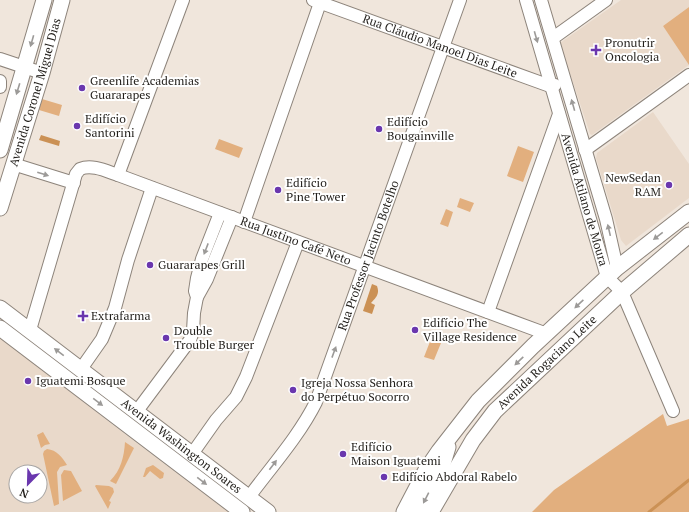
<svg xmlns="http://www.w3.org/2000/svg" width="689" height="512" viewBox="0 0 689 512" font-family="'PT Serif',serif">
<rect width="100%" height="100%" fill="#f0e6dc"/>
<path fill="#e9d9ca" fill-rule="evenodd" d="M621,0H689V7L663,26L689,65L592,135L590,134L560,43Z
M653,112L689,164V198L626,246L621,240L596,158L597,153Z
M0,337L113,425L228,512H0ZM16,472H40V496H16Z"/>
<path fill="#e2af7e" d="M689,7V65L663,26Z
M42,99L62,105L59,116L39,110Z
M219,139L243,148L239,158L215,149Z
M518,146L534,152L523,182L507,176Z
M460,198L474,203L470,212L457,207Z
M446,209L453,212L448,227L440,224Z
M431,339L441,343L434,360L424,357Z
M663,414L667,426L689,419V512H532L554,490Z
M43,432L50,444L45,445L41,448L37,435Z
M125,442L134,448L116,484L110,481C121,470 124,457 125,442Z
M47,449C57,450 62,457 67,465L60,467L57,472L59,504L54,506L43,454L44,451Z
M153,465L164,473L163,478L160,479L150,471L145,477H143L146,468Z
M64,470L71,471L82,491L63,501L61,475Z
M96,485L109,486L113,488L114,492L109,501L111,502L108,509L95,486Z"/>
<path fill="#cb9155" d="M41,135L60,141L59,146L39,140Z
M372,284L377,286C380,294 376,298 371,303L375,305L372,314L363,311Z"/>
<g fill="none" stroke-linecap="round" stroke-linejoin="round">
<path stroke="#cb9155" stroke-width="3" d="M649,512L689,480"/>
<defs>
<g id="minor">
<path id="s1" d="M313,0L550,86L555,85"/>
<path id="s2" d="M526,0L607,277L622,292L673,411"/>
<path d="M541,0L606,219L617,268"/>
<path d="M553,38L606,0"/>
<path d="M0,59L42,73"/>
<path d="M0,81V87"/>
<path d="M585,150L689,75"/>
<path d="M13,164L74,183"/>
<path d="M118,175L183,0"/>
<path d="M244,222L321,0"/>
<path d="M197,297L207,279L232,217"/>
<path d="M488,312L559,114"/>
<path id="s3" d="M30,330L76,174L80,169C92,164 106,171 118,175L547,334"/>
<path d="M81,369L102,339L115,308L128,260L152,188"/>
<path d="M137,411L190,340L193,331L194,313L197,297L195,291L197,278L202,259L220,213"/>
<path d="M192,454L216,420L236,397L246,377L298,242"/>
<path id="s4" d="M249,497C272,466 299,436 316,402L460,0"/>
</g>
<g id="major">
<path d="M0,150L44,0"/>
<path id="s5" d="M0,208L42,73L62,0"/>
<path id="s6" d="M0,308L268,512"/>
<path d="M0,328L242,512"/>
<path d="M404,512L426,470L439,451L478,401L533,346L617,268L689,212"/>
<path d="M419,512L442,467L448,447"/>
<path id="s7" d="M431,512L473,440L495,411L622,292L689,235"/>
</g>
</defs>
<use href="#minor" stroke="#8d847b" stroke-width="14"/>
<use href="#major" stroke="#8d847b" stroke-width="17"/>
<use href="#minor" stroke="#fff" stroke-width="12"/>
<use href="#major" stroke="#fff" stroke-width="15"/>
</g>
<defs><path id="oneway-solid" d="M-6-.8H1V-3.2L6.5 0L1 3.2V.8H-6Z"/></defs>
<g fill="#9c9a98">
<use href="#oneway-solid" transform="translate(536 37) rotate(74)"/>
<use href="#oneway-solid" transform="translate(32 41) rotate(106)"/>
<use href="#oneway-solid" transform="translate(18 89) rotate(107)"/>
<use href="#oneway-solid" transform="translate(573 105) rotate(-106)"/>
<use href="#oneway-solid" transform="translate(43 174) rotate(17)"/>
<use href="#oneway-solid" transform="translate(609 230) rotate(-103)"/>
<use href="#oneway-solid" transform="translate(658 236) rotate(142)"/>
<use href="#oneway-solid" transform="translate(206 249) rotate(111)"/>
<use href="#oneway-solid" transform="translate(579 304) rotate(137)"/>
<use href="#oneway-solid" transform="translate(59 352) rotate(-143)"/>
<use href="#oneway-solid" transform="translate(334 352) rotate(-70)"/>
<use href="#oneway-solid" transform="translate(519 361) rotate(136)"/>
<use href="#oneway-solid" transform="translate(98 402) rotate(37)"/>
<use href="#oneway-solid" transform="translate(273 465) rotate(-53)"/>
<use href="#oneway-solid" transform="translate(202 481) rotate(37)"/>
<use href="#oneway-solid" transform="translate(426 498) rotate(117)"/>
</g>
<g fill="#6a37ae" stroke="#fff" stroke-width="1.5">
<path d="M594 44h4v4h4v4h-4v4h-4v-4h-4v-4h4z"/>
<circle cx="82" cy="88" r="4"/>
<circle cx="77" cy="126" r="4"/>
<circle cx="379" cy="129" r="4"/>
<circle cx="669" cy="185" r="4"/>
<circle cx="278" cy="190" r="4"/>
<circle cx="150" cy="265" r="4"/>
<path d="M81 310h4v4h4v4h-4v4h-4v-4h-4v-4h4z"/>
<circle cx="415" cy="330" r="4"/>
<circle cx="166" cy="338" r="4"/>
<circle cx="28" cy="381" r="4"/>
<circle cx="293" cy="390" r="4"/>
<circle cx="343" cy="454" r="4"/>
<circle cx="384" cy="477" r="4"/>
</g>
<g text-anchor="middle" stroke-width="4" stroke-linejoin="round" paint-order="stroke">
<g font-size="12" fill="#221f1b" stroke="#fff" text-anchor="start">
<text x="605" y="47">Pronutrir<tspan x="605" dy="14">Oncologia</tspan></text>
<text x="90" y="85">Greenlife Academias<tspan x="90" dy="14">Guararapes</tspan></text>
<text x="85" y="123">Edifício<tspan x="85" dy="14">Santorini</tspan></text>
<text x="387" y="126">Edifício<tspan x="387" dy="14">Bougainville</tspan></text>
<text x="661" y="182" text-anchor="end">NewSedan<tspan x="661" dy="14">RAM</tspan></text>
<text x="286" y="187">Edifício<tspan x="286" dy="14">Pine Tower</tspan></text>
<text x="158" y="269">Guararapes Grill</text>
<text x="91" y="320">Extrafarma</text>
<text x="423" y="327">Edifício The<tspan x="423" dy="14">Village Residence</tspan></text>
<text x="174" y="335">Double<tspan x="174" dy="14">Trouble Burger</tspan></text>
<text x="36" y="385">Iguatemi Bosque</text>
<text x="301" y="387">Igreja Nossa Senhora<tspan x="301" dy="14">do Perpétuo Socorro</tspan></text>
<text x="351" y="451">Edifício<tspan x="351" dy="14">Maison Iguatemi</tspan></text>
<text x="392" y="481">Edifício Abdoral Rabelo</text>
</g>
<g font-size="12" fill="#221f1b" stroke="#fff">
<text dy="4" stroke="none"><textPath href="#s1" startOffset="135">Rua Cláudio Manoel Dias Leite</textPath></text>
<text dy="4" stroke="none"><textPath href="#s5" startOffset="121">Avenida Coronel Miguel Dias</textPath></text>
<text dy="4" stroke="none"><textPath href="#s2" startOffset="208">Avenida Atilano de Moura</textPath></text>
<text dy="4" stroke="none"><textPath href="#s3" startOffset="398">Rua Justino Café Neto</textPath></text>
<text dy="4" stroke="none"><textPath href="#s4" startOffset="272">Rua Professor Jacinto Botelho</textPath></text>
<text dy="4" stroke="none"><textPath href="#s7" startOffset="191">Avenida Rogaciano Leite</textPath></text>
<text dy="4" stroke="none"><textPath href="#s6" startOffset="228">Avenida Washington Soares</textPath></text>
</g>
</g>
<g transform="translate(28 484) rotate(203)"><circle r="19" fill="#ffffff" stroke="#a7a5a4"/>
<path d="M0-3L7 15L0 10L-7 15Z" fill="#6a37ae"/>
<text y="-6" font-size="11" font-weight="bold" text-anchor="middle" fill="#221f1b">N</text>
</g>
</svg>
